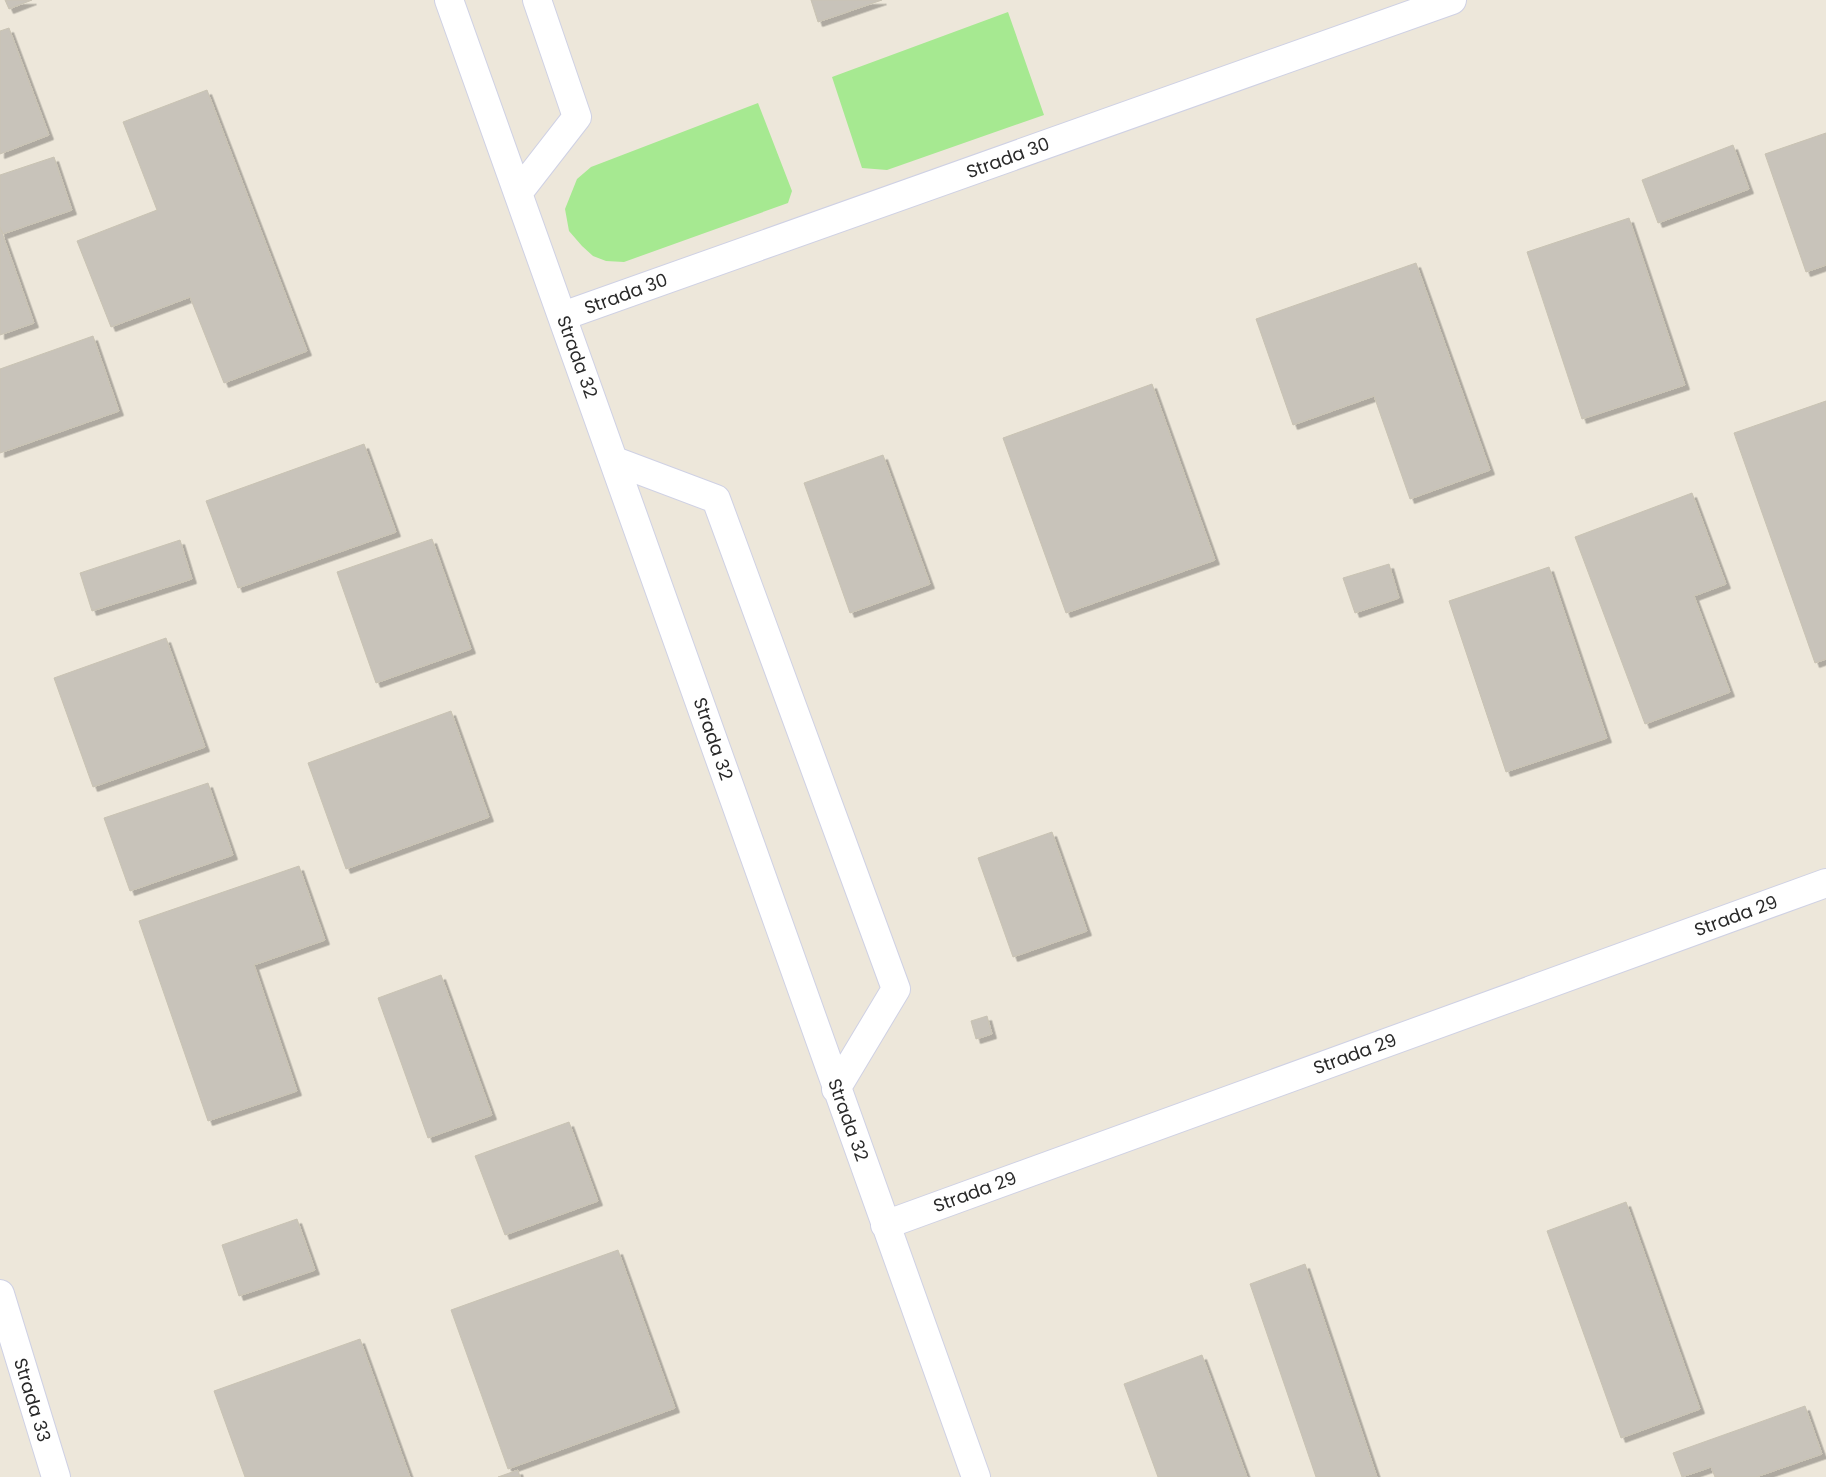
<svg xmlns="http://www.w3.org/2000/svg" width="1826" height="1477" viewBox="0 0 1826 1477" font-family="Poppins,sans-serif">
<defs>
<filter id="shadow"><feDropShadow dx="4.5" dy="4.5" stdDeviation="0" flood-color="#0004"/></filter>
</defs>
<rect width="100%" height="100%" fill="#ede7da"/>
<path fill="#a6e991" d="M1008,12L1044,115L887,170L862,168L832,77Z
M758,103L792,191L788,203L624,262L606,261L593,256L582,246L569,231L565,209L577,179L591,167Z"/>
<path fill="#c8c3ba" stroke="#c9c3b3" filter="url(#shadow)" d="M5,0H32L9,9Z
M811,0H882L818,22Z
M9,28L49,135L0,154V31Z
M207,90L307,351L224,383L190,297L111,327L77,241L157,210L123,122Z
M1826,133V265L1806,272L1765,154Z
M1733,145L1749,189L1658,223L1642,180Z
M54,157L72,210L3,234L0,227V175Z
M1629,218L1685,385L1582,419L1527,252Z
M0,227L34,323L0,335Z
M1416,263L1490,470L1410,499L1374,396L1293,425L1256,319Z
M93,336L119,411L0,453V369Z
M1152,384L1215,560L1066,613L1003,438Z
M1826,401V659L1815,663L1734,433Z
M364,444L396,532L238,588L206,501Z
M883,455L930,584L850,613L804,483Z
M1692,493L1726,584L1694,596L1730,692L1645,724L1575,537Z
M432,539L471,649L376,683L337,572Z
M180,540L192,579L92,611L80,573Z
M1389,564L1399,598L1355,613L1343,578Z
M1549,567L1607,738L1506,772L1449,601Z
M166,638L205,747L93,787L54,678Z
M451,711L489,817L346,869L308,763Z
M208,783L233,855L130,891L104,818Z
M1052,832L1087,931L1013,957L978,858Z
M299,866L325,940L254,965L297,1091L208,1121L139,921Z
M441,975L492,1115L428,1138L378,998Z
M987,1016L992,1034L976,1039L971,1021Z
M569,1122L598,1201L505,1235L475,1156Z
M1626,1202L1700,1409L1621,1438L1547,1231Z
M297,1219L315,1270L239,1296L222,1245Z
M618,1250L675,1408L508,1469L451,1310Z
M1305,1264L1377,1477H1316L1250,1284Z
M360,1339L410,1477H245L214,1391Z
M1202,1355L1247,1477H1158L1124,1384Z
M1805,1406L1822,1454L1756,1477H1715L1711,1467L1682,1477L1673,1453Z
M518,1470L520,1477H498Z"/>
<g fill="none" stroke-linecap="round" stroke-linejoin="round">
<defs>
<path id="minor" d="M449,0L976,1477
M518,193L577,117L537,0
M563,316L1452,0
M615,461L716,499L896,989L836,1089
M885,1225L1826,883
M0,1294L56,1477"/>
</defs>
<use href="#minor" stroke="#cfd1e4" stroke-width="30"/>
<use href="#minor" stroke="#fff" stroke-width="28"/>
</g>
<g text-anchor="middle" stroke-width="4" stroke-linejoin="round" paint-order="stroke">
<g font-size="18" fill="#292929" stroke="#fff">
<text transform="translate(1008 158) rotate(-20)" y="6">Strada 30</text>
<text transform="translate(626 294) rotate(-20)" y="6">Strada 30</text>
<text transform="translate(577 357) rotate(70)" y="6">Strada 32</text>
<text transform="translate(713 739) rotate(71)" y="6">Strada 32</text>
<text transform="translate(1736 916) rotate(-20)" y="6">Strada 29</text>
<text transform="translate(1355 1054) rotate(-20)" y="6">Strada 29</text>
<text transform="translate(848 1120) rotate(70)" y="6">Strada 32</text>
<text transform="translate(975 1192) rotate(-20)" y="6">Strada 29</text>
<text transform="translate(32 1400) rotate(73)" y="6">Strada 33</text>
</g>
</g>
</svg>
